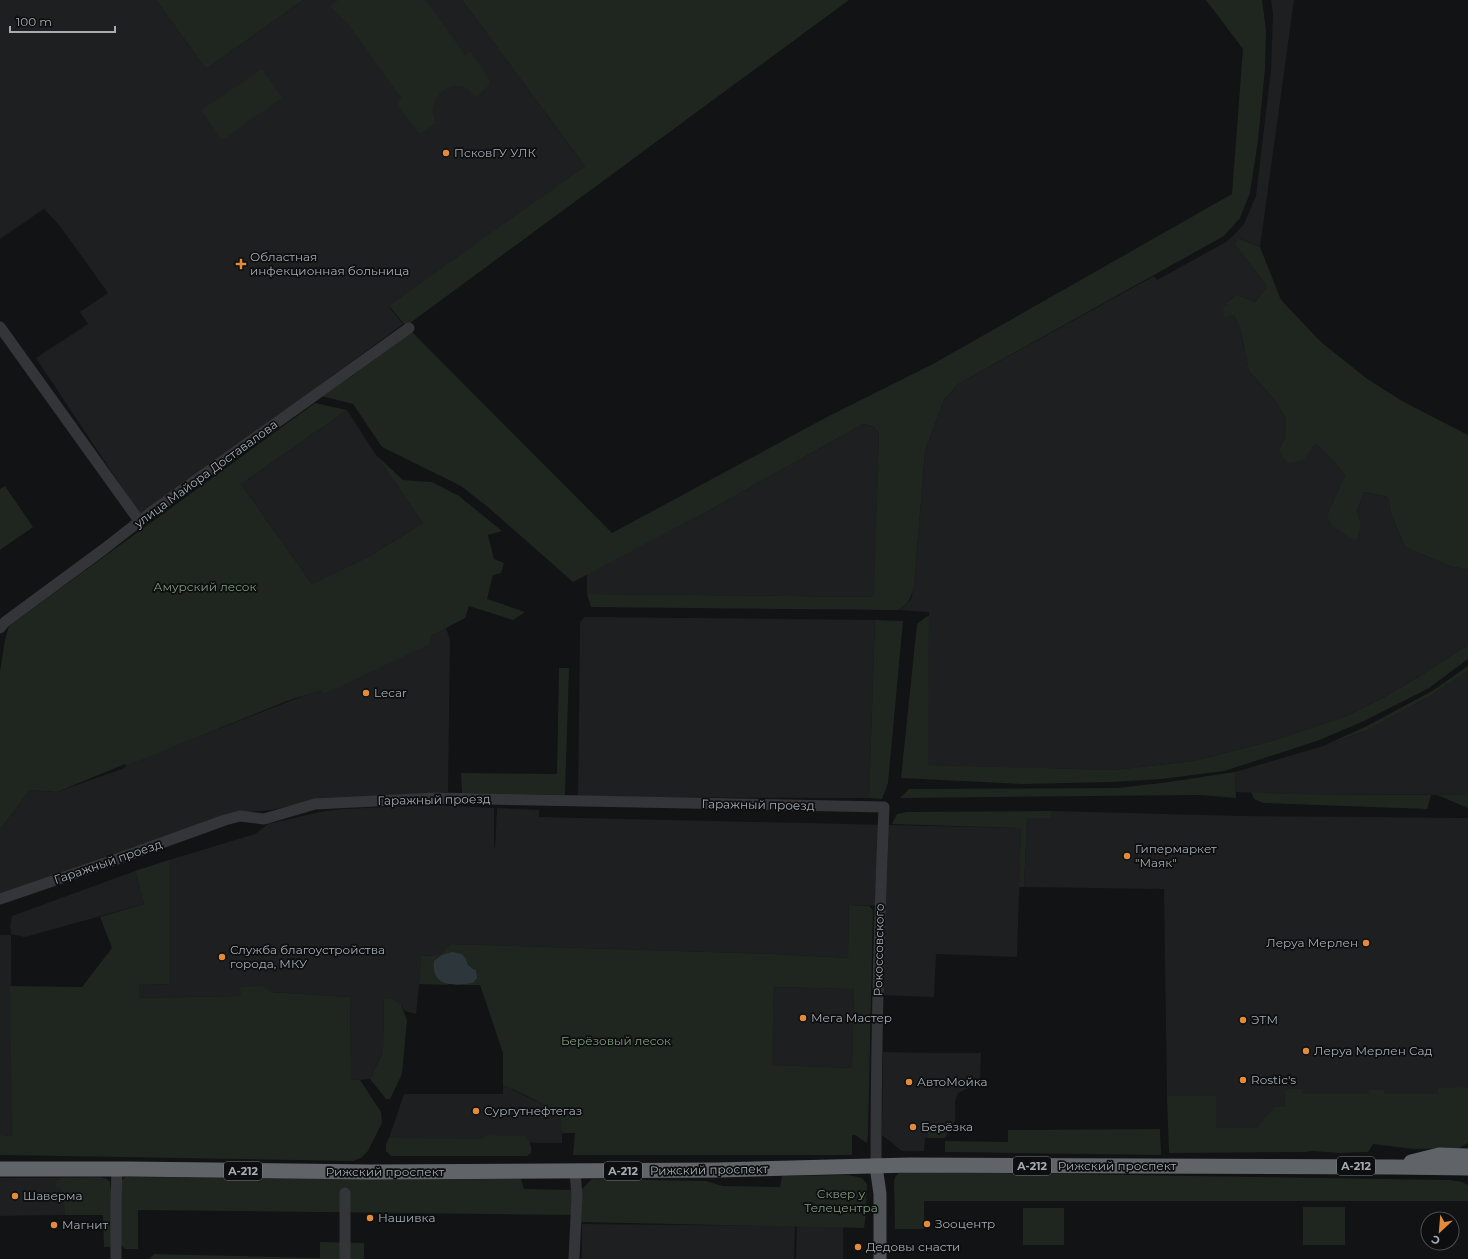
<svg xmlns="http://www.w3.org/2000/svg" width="1468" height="1259" viewBox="0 0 1468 1259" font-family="Montserrat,sans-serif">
<rect width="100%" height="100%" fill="#121314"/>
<path fill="#1e1f21" d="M0,0H156L206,69L303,0H462L585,166L389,307L403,324L141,516L36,358L88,324L80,312L108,293L60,226L44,209L0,239Z
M1271,0H1294L1260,247L1239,238L1235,245L1267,286L1255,302L1237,295L1225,303L1230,305L1224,316L1234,315L1240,328L1249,371L1275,400L1286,419V435L1279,450L1315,443L1332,460L1345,475L1327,515L1361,526L1357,510L1364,492L1388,497L1392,516L1405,547L1450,566L1468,570V645L1415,679L1381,699L1347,716L1272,741L1194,761L1114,770L927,765L929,612L898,610L905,606L911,599L914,586L925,451L944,400L958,384L1154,276L1157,280L1226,242L1235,234L1244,224L1256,196L1271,70L1273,14Z
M347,410L376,455L423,523L368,557L312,584L241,484Z
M863,424L873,426L879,433L875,597L587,594V574L708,511Z
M585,617L875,620L869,798L578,797L580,622Z
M446,628L450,640L448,792L322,799L271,810L239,813L0,895V830L30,790L57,792L122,769L126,766L149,756L321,689L324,694Z
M1468,671V795L1288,794L1236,792L1235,772L1323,746L1368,730L1432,695Z
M433,805L494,808V847L495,849L497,808L539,810V817L1021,828L1017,957L936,954L934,997L880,995L882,906L849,905L848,958L775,954L450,944L440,955L421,956L419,984L416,1014L405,1011L401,1005L384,999L383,1052L370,1079L360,1080L351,1079L350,997L270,992L241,996L139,998V985L169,984V860L255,834L268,824L325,811L343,809Z
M1052,811L1241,816L1468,818V1113L1271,1110V1128H1216V1096H1167L1164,889L1024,887L1027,818H1051Z
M135,871L144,904L25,937L11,934L10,926L12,916Z
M0,935H11L12,1136L0,1135Z
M774,987L854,989L852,1068L771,1065Z
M883,1052L931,1053H981L980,1083L958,1093L955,1102V1121L945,1138H925L924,1151H902L882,1135Z
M503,1085L549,1107L558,1115L562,1122V1143L388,1141L404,1094H503Z
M102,1177L103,1214L0,1216V1178Z
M582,1224L795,1226L794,1259H582Z
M797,1225L843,1226V1259H796Z"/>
<path fill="#1f261f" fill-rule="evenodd" d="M156,0H303L206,69Z
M338,0H426L465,55L470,51L489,79V85L476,97C473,94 470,90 466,88C446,79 424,104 436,123L421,133L418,132L397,104L402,99L349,25L330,6Z
M462,0H849L406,326L389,306L585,166Z
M1206,0H1262L1266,30L1265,69L1258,140L1250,193L1240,218L1224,236L958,384L944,400L925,451L914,586C911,598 909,604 898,610L591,607L587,594L874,597L879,433L873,426L863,424L708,511L573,582L489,508L461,486L382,447L353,404L321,396L352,376L411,331L612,533L829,416L933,364L1232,194L1243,49Z
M262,69L282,98L222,140L201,110Z
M1238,238L1260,247L1281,300L1321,342L1366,378L1402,401L1468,435V570L1450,566L1405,547L1392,516L1388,497L1364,492L1357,510L1361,526L1356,541L1332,526L1327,515L1345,475L1332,460L1315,443L1304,460L1287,463L1279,450L1286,435V419L1275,400L1249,371L1240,328L1234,315L1224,317L1223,307L1229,305L1224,304L1237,295L1255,302L1267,286L1235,245Z
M315,403L347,410L241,484L312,584L368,557L423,523L376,455L403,480L432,482L459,496L502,531L488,535L494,559L504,563L501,573L493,575L487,599L525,612L513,620L469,606L465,618L431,636L430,644L324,694L321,690L287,701L126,766L125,764L57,792L30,790L0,830V672L5,640L9,626Z
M5,486L33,527L0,550V489Z
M929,616L928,765L1114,770L1194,761L1272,741L1347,716L1381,699L1415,679L1468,645V659L1429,688L1364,721L1317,741L1224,771L1162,779L1111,782L1023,784L901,778L917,624L926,617Z
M875,620L903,621L888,783L882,799L869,798Z
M1468,666V671L1432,695L1368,730L1323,746L1367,726L1432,691Z
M559,668H569L565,795L462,793L461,773L557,774Z
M1235,772L1236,798L1201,795L900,798L909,789L1117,788L1162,783Z
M1251,792L1288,794L1431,795L1427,809L1263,803L1254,799Z
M1437,795H1468V808Z
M1052,811L1051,818H1027L1024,887H1019L1021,828L892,824L897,814L907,812Z
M169,860V984L139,985V998L241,996L240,987L262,986L270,992L350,997L351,1079L360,1080L381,1112L382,1123L368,1151L361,1158L353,1161L0,1155V1135L12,1136L10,986L82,987L112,948L100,917L144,904L135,871Z
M849,905L869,906L873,910L868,1134L867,1143L855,1135H852V1155H573L575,1133H562C562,1127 562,1121 558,1115C548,1104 518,1092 503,1085V1053L480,985H458L473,983L474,969L468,965L466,959L442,981L449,985L419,984L421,956L440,955L450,944L775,954L848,958ZM774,987L854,989L852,1068L772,1065Z
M384,999H393L401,1005L407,1020L402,1074L390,1099H386L370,1079L383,1052Z
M1468,1087V1143L1459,1148L1413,1149L1373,1144L1368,1152L1340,1153L1313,1151L1305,1152L1169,1153L1167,1096H1216V1128H1257L1274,1107H1285V1091L1290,1089H1302V1094H1368L1369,1090H1384V1094H1438V1088Z
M928,1125H945V1138H928Z
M1160,1129L1161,1155L945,1152V1141L1008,1142V1130Z
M485,1135L525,1136C528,1141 533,1146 531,1153L527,1156H391L386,1151V1144L389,1138L482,1139Z
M939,1172L1450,1180L1462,1182L1468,1185V1201H924V1229H895L894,1181L895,1177L899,1173Z
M849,1175L862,1178L867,1184L866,1214L864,1228L581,1222L582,1189L592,1179L706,1181L723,1186L780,1187L782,1176Z
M125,1177L521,1179L524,1189L574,1190V1215L138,1210V1249H125L121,1245L120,1183Z
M62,1178H104L107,1179L110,1182L116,1247H104L103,1215H65L63,1192L60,1188L55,1187L57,1180Z
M1303,1207H1345V1245H1303Z
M1023,1208H1064V1245H1023Z
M320,1242L364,1243V1259H149L154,1254L320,1258Z"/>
<path fill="#2d373b" d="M452,952L462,954L466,959L468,965L476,971L477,978L473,983C455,986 431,988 434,961L442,955Z"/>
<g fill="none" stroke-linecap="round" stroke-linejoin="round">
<path stroke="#343538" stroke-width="11" d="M0,327L140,522
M0,628L5,622L104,549L150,513L409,328
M0,899L120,858L225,820L240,816L264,819L315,804L436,798L884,807C879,926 876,1046 876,1166
M345,1193V1259
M116,1259V1200L117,1170
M574,1259L577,1196L575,1171"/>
<path stroke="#505357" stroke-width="13" d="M876,1166L880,1194V1259"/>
<path stroke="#606469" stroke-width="15" d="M1411,1162L1439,1155L1468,1156
M0,1169H129L370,1172L717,1170L910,1165L1394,1167L1468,1168"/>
</g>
<g fill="#e38b3b" stroke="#0d0e0f" stroke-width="1.5">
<circle cx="446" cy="153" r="4"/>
<path d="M239 258h4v4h4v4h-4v4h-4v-4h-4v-4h4z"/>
<circle cx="366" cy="693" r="4"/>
<circle cx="1127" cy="856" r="4"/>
<circle cx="1366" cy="943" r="4"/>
<circle cx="222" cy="957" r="4"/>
<circle cx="803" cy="1018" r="4"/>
<circle cx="1243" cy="1020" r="4"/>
<circle cx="1306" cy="1051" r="4"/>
<circle cx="1243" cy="1080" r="4"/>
<circle cx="909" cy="1082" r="4"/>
<circle cx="476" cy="1111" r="4"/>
<circle cx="913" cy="1127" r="4"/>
<circle cx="15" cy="1196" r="4"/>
<circle cx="370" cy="1218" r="4"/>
<circle cx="927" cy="1224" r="4"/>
<circle cx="54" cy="1225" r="4"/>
<circle cx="858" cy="1247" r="4"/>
</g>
<g text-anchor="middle" stroke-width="3.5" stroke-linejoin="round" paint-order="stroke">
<g fill="#0d0e0f" stroke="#777d82" stroke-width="1">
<rect x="1013" y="1157" width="38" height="18" rx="3"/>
<rect x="1337" y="1157" width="38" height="18" rx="3"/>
<rect x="224" y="1162" width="38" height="18" rx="3"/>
<rect x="604" y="1162" width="38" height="18" rx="3"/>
</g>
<g font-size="11" font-weight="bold" fill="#a5acb3">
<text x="1032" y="1170">А-212</text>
<text x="1356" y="1170">А-212</text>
<text x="243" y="1175">А-212</text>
<text x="623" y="1175">А-212</text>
</g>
<g font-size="12" fill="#a5acb3" stroke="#0d0e0f" text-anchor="start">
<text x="454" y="157">ПсковГУ УЛК</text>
<text x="250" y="261">Областная<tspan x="250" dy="14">инфекционная больница</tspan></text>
<text x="374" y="697">Lecar</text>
<text x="1135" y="853">Гипермаркет<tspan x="1135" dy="14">"Маяк"</tspan></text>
<text x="1358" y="947" text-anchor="end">Леруа Мерлен</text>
<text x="230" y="954">Служба благоустройства<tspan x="230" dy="14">города, МКУ</tspan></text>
<text x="811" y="1022">Мега Мастер</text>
<text x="1251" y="1024">ЭТМ</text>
<text x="1314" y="1055">Леруа Мерлен Сад</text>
<text x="1251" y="1084">Rostic's</text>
<text x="917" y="1086">АвтоМойка</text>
<text x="484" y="1115">Сургутнефтегаз</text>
<text x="921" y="1131">Берёзка</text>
<text x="23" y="1200">Шаверма</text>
<text x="378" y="1222">Нашивка</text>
<text x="935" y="1228">Зооцентр</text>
<text x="62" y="1229">Магнит</text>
<text x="866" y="1251">Дедовы снасти</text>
</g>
<g font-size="12" fill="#a5acb3" stroke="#0d0e0f">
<text transform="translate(206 474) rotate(-36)" y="4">улица Майора Доставалова</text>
<text transform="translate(434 800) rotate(-1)" y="4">Гаражный проезд</text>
<text transform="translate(758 805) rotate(1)" y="4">Гаражный проезд</text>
<text transform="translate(108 862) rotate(-19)" y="4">Гаражный проезд</text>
<text transform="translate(879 950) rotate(-89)" y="4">Рокоссовского</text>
<text x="1117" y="1170">Рижский проспект</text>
<text transform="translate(709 1170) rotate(-1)" y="4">Рижский проспект</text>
<text x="385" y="1176">Рижский проспект</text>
</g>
<g font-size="12" fill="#819d7d" stroke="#0d0e0f">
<text x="205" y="591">Амурский лесок</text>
<text x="616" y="1045">Берёзовый лесок</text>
<text x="841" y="1198">Сквер у<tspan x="841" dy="14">Телецентра</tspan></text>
</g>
</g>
<g transform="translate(1440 1231) rotate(206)"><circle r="19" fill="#0d0e0f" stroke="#4a4d51"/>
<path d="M0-3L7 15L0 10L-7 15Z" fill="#e38b3b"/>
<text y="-6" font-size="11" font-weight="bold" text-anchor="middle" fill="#a5acb3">С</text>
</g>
<path d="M10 26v6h105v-6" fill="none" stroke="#a5acb3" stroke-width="2"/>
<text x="16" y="26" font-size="12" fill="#a5acb3" stroke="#0d0e0f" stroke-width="3" paint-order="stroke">100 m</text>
</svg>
